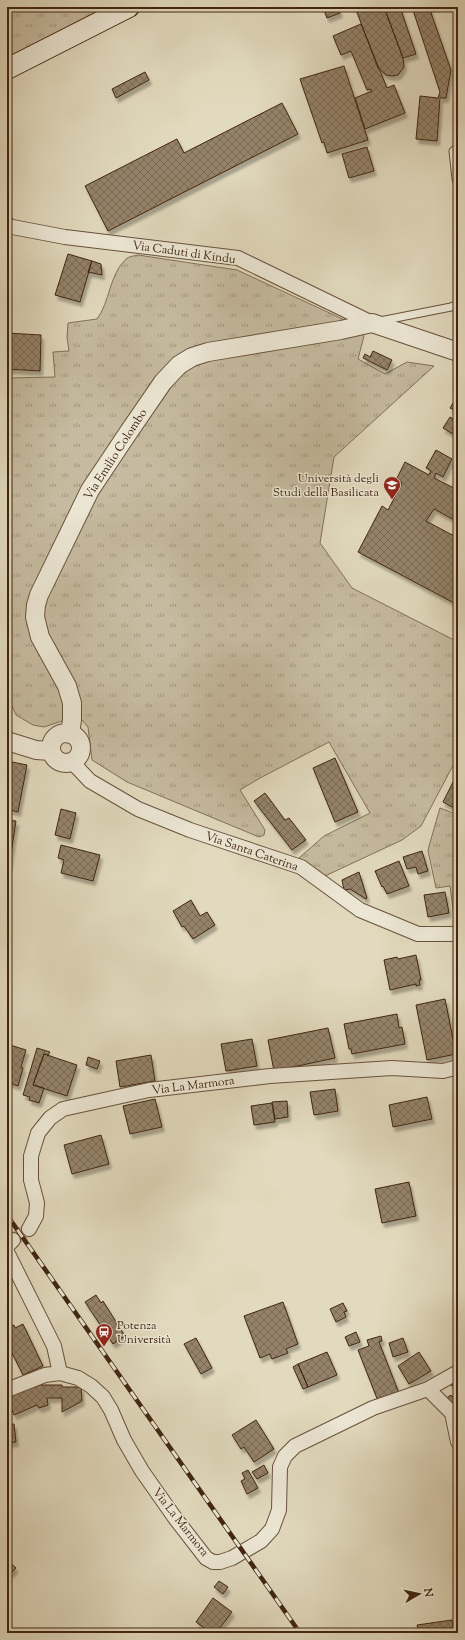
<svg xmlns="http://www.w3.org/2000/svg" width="465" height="1640" viewBox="0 0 465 1640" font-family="'Sorts Mill Goudy',serif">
<defs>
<pattern id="grass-tufts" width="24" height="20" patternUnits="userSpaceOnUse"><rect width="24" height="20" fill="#c6bba0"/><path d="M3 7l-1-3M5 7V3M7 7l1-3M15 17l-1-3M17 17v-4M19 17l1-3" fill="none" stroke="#a29881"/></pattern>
<pattern id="building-cross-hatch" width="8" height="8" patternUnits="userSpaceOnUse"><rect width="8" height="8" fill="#94836a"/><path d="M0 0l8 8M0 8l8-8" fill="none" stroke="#7a6b56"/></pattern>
<filter id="shadow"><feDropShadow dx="2.5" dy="4.5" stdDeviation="1" flood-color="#0004"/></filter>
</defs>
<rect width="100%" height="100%" fill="#e2dabe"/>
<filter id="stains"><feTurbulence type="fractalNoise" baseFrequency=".005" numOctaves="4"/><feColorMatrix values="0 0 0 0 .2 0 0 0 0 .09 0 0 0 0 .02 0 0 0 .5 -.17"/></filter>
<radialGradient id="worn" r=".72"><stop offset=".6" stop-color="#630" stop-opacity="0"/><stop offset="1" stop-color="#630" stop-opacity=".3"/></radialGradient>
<path fill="url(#grass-tufts)" stroke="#837058" d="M7,7H111L7,61Z
M138,255L237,270L349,322L364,336L358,359L385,374L407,362L434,366L334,457L320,543L352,588L458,642V756L421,826L402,840L325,876L299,858L324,836L370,813L329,742L260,778L240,790L265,830L264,835L259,837L127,782L92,760L88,727L82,720L71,718L44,727L33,725L16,715L12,706L7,704V378L55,377L53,352L69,351L67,337L68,323L97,319C110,302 109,275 126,259C129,256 135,256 138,255Z
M440,808L458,815V926H455L450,886L436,888L428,851L429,846Z"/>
<path fill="url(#building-cross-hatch)" stroke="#402510" filter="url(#shadow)" d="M323,7H338L340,13L327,18Z
M355,7H384L403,58L404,67L398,75L392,76L386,75L378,68Z
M384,7H400L416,54L403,58Z
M412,7H429L451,70L446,98H440L437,141L416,139L420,96L438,98L440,92Z
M361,24L387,88L394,85L405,113L365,129L355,98L372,91L371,89L367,90L351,51L341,55L333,36Z
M344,66L368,140L327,153L324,142L322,143L300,79Z
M145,72L149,80L116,98L112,89Z
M282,103L298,134L108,231L85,186L177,139L184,153Z
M367,147L374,171L349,178L342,154Z
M7,213H9L14,222L7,224Z
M68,254L92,261L80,302L55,295Z
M92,261L101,264L102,275L88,272Z
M7,333L41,335L40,371L7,369Z
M373,351L392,360L387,370L363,358L365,354L370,357Z
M458,395V412L450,408Z
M450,417L458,422V437L443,428Z
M436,450L452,459L443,477L436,473L434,478L458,490V522L434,509L426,521L458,538V600L456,604L358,552L382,506L388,510L402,483L396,480L405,462L429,475L431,471L426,468Z
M335,758L358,812L335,822L313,768Z
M7,761L27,765L18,812L7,809Z
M456,776H458V810L443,802Z
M265,793L285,820L289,818L306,840L292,850L254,801Z
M61,809L76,813L70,839L55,835Z
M7,820L16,821L9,867H7Z
M61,845L100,855L93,881L61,873L64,860L58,858Z
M422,851L428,871L418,874L416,867L407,869L403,857Z
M399,861L409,886L387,894L383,886L382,887L375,871Z
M359,872L367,898L366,899L350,889L344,890L342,880Z
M445,892L449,913L428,917L424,895Z
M191,900L200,916L207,912L215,925L193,939L184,926L182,927L173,911Z
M416,955L421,980H419L420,985L416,986V984L390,990L384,960L397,957L398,959Z
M454,993H458V1018Z
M445,999L456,1054L427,1060L416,1005Z
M397,1014L399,1028L402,1027L405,1044L352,1054L351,1049H349L344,1024Z
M328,1028L335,1058L274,1071L268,1040Z
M252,1039L257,1066L226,1071L221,1044Z
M7,1044L26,1050L21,1067L23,1068L18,1086L7,1082Z
M37,1048L50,1052L48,1055L44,1054L33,1085L44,1088L39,1103L29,1100L30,1097L23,1095Z
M44,1054L77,1065L67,1096L33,1085Z
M151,1055L155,1081L120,1087L116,1061Z
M88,1057L100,1061L97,1069L86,1065Z
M335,1089L338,1111L314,1115L310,1092Z
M427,1097L432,1119L393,1127L389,1105Z
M155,1099L162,1127L130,1134L123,1106Z
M287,1101L288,1117L275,1119L272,1102Z
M272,1103L275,1122L254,1125L251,1106Z
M101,1135L109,1164L72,1174L64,1145Z
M409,1182L416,1216L382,1223L375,1189Z
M96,1295L101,1303L103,1301L125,1336L113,1344L85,1302Z
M283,1302L298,1344L286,1349L288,1353L272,1359L270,1354L260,1358L244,1316Z
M343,1303L347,1311L344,1312L346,1317L336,1322L330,1309Z
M23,1324L43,1366L23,1375L7,1343V1328L14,1325L15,1328Z
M356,1332L360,1342L349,1346L345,1337Z
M381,1336L382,1341L379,1342L399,1393L378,1401L358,1350L369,1346L367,1340Z
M196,1338L212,1368L201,1374L184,1344Z
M403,1338L408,1352L393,1357L389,1343Z
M327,1352L337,1375L308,1387L298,1364Z
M419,1352L431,1371L409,1384L398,1366Z
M298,1364L308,1387L303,1389L293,1367Z
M458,1374V1383L452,1386L448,1380Z
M32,1385H62V1387H81L82,1401L62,1412V1398H47L48,1405L39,1408L37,1405L14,1415L7,1398Z
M451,1395L454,1399L458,1397V1406L451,1404L445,1399Z
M256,1420L274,1449L254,1462L244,1447L241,1449L232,1435Z
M14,1424L16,1442L7,1443V1425Z
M264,1465L268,1473L257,1479L252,1472Z
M248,1470L258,1488L247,1494L241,1481L245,1479L242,1473Z
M7,1560L16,1568L10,1574L8,1572L7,1573Z
M219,1581L228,1587L223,1594L214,1587Z
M213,1598L232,1612L216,1633H211L196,1622Z
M452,1620L454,1633H419L417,1625Z"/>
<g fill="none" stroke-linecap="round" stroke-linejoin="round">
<path stroke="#c2b69b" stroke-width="14" stroke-dasharray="14 7" stroke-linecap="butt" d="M13,1240L29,1229"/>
<defs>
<path id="service" d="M458,147L453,151L456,179L458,184
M380,321L451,307L458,304"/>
<path id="minor" d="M7,226L65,237L238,258L372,323
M72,762L90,781L138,809L190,830L301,867L360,910L418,934H458
M29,1229L36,1216L37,1203L31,1180V1156L38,1133L50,1118L63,1109L149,1090L270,1076L392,1068L443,1071L458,1067
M7,1246L13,1240
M7,1252L54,1346L60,1373
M428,1389L452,1413L458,1442
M7,1390L45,1375L60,1373L78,1378L91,1386L103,1397L111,1410L124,1440L142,1471L175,1518L206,1558L213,1562H220L232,1558L261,1541L272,1529L279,1510L280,1467L285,1456L295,1446L373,1408L428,1389L458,1372"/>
<path id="tertiary" d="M51 748a15 15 0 1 1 30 0a15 15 0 1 1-30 0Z
M70,734L72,720V703L67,686L40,637L35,617L36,605L39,595L90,490L128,433L163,382L179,365L192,357L208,352L341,330L372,323L458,352
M7,741L36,750L51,751"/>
<path id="secondary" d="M7,69L129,7"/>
</defs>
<use href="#service" stroke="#68523c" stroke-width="9"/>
<use href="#minor" stroke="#68523c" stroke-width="16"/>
<use href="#tertiary" stroke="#68523c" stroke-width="20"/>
<use href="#secondary" stroke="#402510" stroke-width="22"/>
<use href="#service" stroke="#ece7d5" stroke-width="7"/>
<use href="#minor" stroke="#ece7d5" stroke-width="14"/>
<use href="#tertiary" stroke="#ece7d5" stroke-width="18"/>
<use href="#secondary" stroke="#ece7d5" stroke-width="20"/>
<defs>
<path id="rail" d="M7,1215L300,1633"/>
</defs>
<use href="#rail" stroke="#402510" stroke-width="4.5"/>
<use href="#rail" stroke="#ece7d5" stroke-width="3" stroke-dasharray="9" stroke-linecap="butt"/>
</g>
<defs>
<symbol id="university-pin" viewBox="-11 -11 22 30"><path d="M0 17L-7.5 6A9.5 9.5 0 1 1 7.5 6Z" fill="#8f2418" stroke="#ece7d5"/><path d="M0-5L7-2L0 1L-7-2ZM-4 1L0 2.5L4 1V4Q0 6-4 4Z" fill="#fff"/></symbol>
<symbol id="station-pin" viewBox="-11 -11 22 30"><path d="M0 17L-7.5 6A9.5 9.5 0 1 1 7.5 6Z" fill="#8f2418" stroke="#ece7d5"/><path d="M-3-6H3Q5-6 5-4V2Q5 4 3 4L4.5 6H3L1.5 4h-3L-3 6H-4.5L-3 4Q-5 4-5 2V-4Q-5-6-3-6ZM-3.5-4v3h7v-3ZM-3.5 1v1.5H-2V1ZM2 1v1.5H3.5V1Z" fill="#fff"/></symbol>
</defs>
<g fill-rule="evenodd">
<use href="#university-pin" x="382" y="475" width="20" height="27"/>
<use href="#station-pin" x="94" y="1322" width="20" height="27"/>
</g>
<g text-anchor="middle" stroke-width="3" stroke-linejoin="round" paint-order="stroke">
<g font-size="12" fill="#402510" stroke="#ece7d5">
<text transform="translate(184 252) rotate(8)" y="4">Via Caduti di Kindu</text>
<text transform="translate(115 454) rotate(-57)" y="4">Via Emilio Colombo</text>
<text transform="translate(252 851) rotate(19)" y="4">Via Santa Caterina</text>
<text transform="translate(193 1085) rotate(-7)" y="4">Via La Marmora</text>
<text transform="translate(181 1522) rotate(52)" y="4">Via La Marmora</text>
</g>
<g font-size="12" fill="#402510" stroke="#ece7d5" text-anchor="end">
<text x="379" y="482">Università degli<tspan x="379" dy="14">Studi della Basilicata</tspan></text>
<text x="117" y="1329" text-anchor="start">Potenza<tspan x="117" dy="14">Università</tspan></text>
</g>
</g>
<rect width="465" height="1640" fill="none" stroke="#e2dabe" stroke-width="24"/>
<rect x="8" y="8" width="449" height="1624" fill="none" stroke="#402510" stroke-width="2"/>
<rect x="12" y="12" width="441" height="1616" fill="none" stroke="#402510"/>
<g transform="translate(419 1594) rotate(81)" stroke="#ece7d5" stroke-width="3" paint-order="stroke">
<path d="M0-3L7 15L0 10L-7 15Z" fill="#402510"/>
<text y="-6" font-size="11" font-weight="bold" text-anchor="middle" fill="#402510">N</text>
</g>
<rect width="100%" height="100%" filter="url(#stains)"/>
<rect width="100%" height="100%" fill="url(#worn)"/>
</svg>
